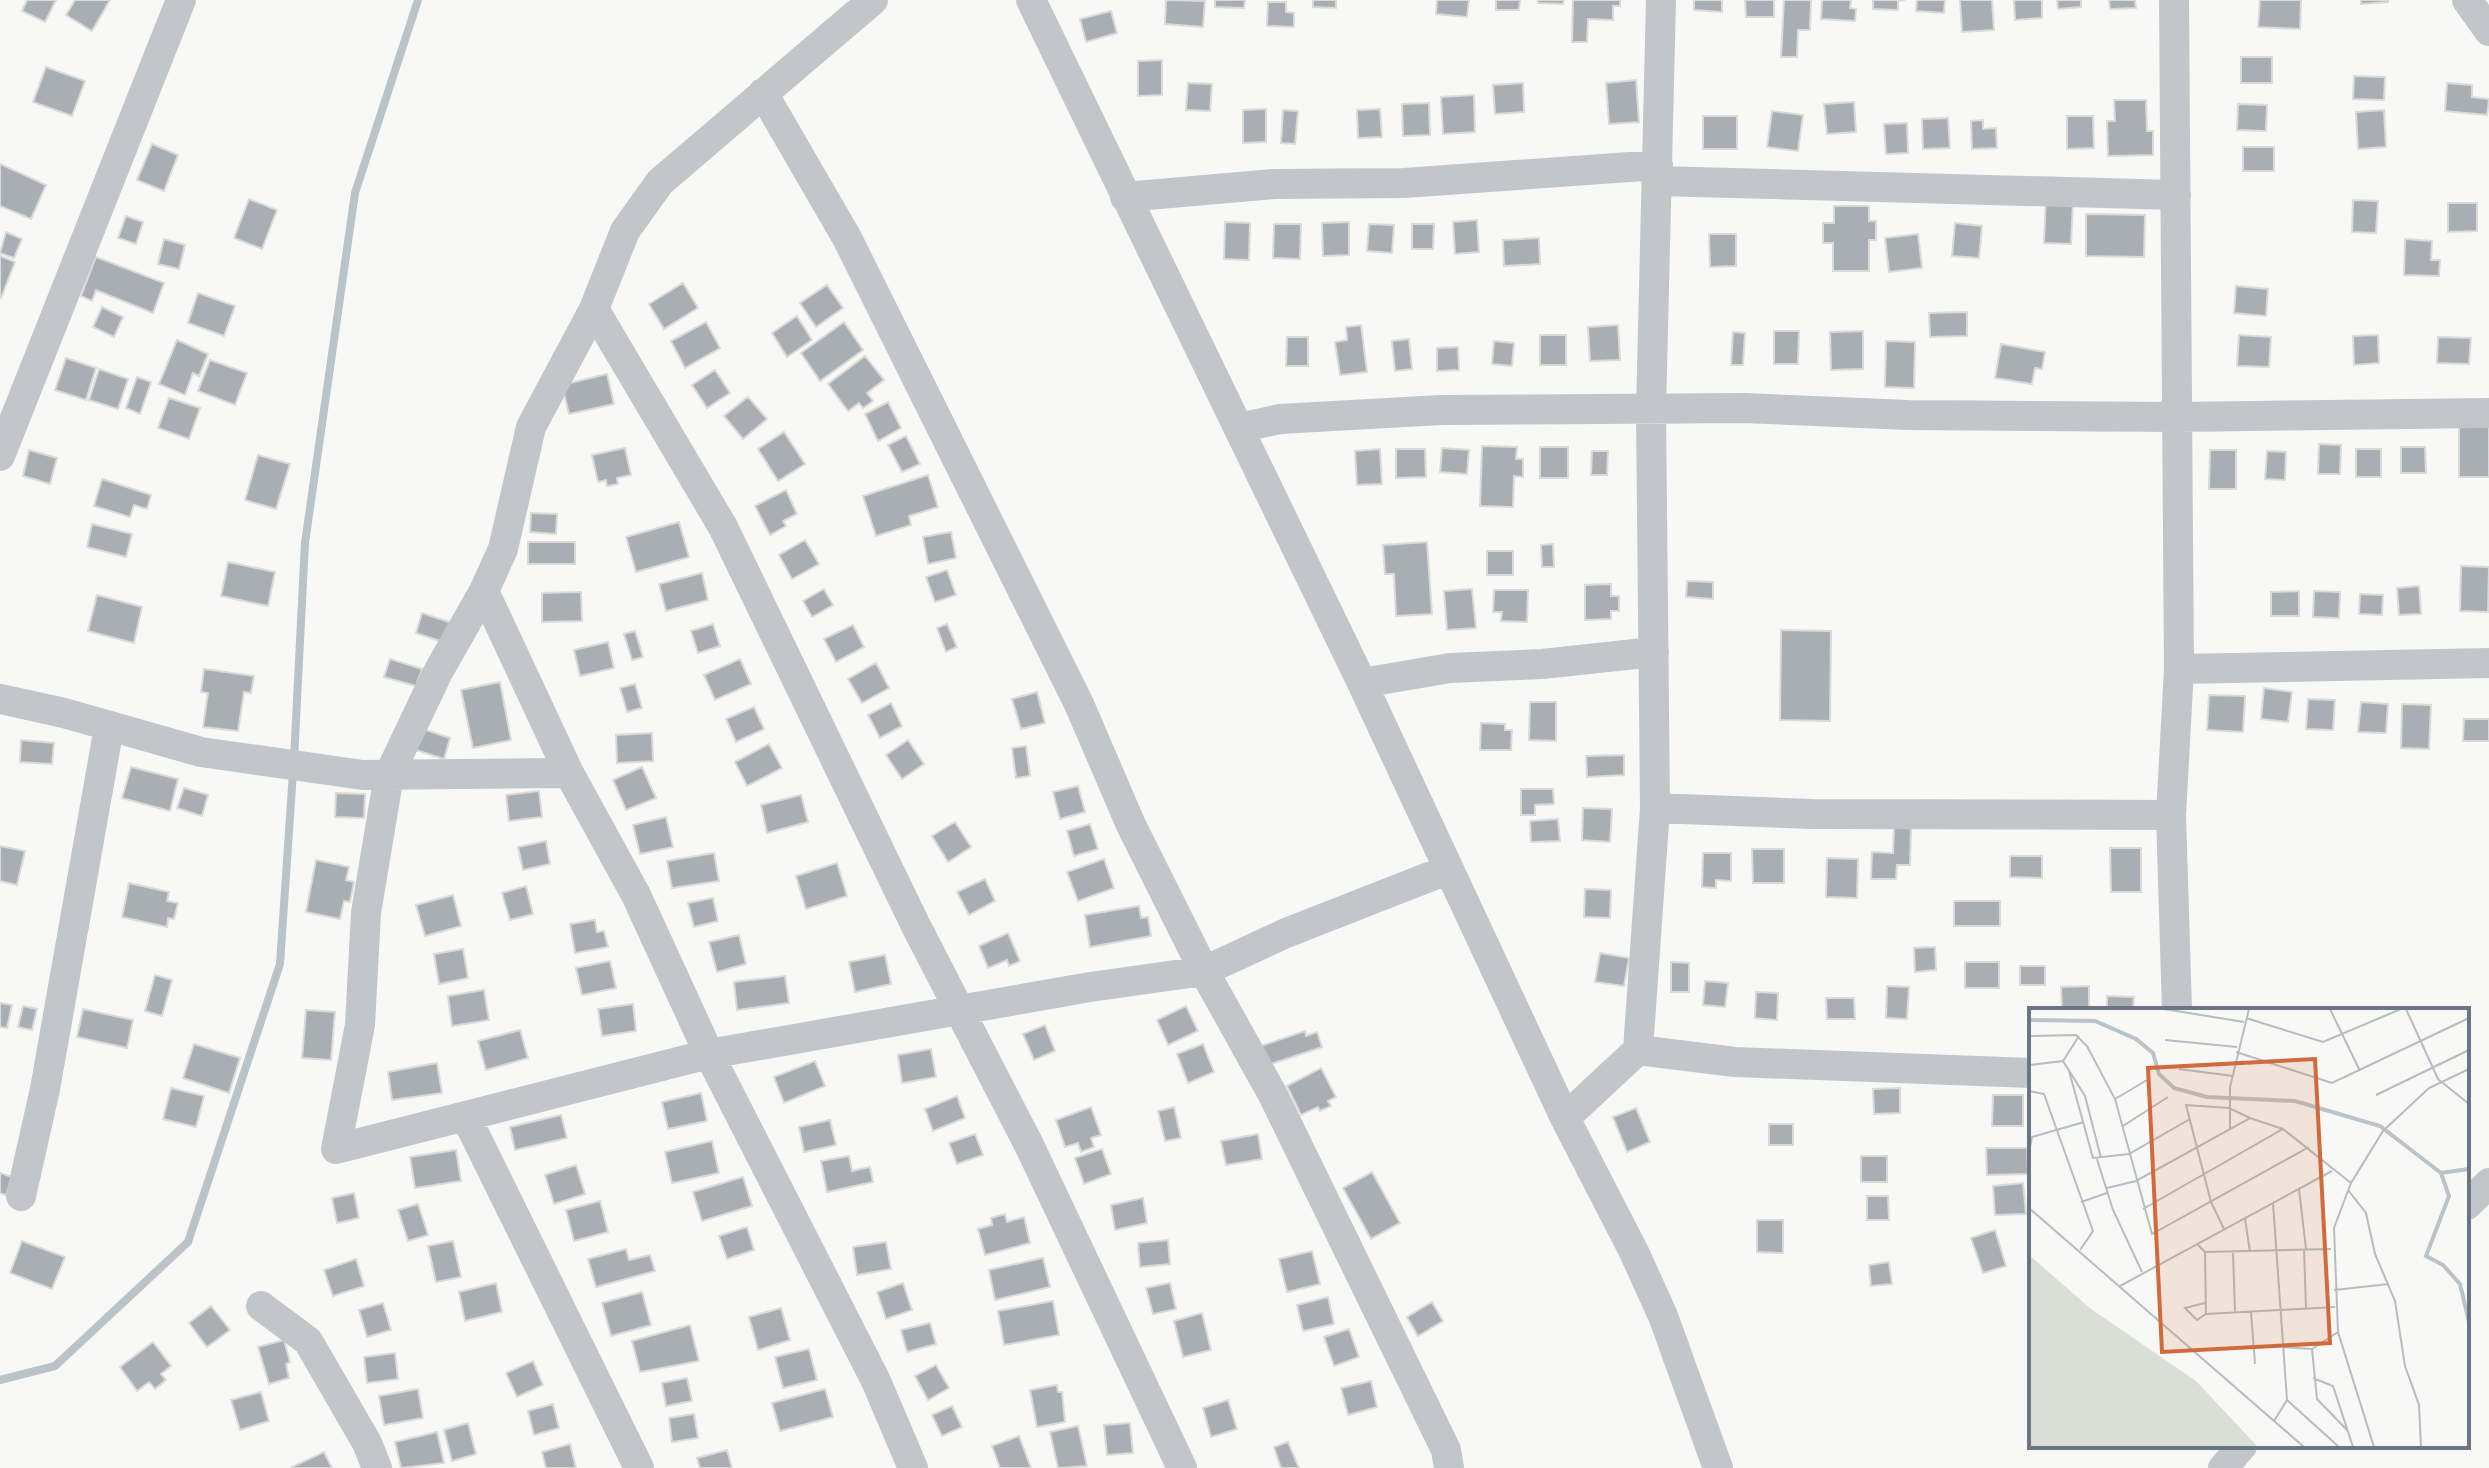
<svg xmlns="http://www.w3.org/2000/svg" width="2489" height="1468" viewBox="0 0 2489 1468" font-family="'Exo 2',sans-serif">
<rect width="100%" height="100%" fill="#f8f8f6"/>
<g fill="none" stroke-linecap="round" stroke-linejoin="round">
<path stroke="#bac3c7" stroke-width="8" d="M294,759L305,543L355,193L418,0
M0,1380L55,1366L188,1242L280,964L293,772"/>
</g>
<path fill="#a8aeb4" stroke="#dadad8" stroke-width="2" d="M27,0H56L45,22L22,11Z
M75,0H110L92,31L66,15Z
M1166,0L1205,1L1203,27L1165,24Z
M1215,0H1245L1244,8L1215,7Z
M1313,0H1336V8L1313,7Z
M1437,0H1469L1467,17L1436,14Z
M1496,0H1520L1519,10H1496Z
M1538,0H1564L1563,4L1538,3Z
M1573,0H1620V6H1613V20L1588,19L1587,42H1572Z
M1694,0H1722V12L1694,10Z
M1745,0H1774V17H1746Z
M1784,0H1811L1810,30H1798L1797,57H1781Z
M1822,0H1851L1850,8L1856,9L1855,21L1821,19Z
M1873,0H1905L1898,1V10L1873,9Z
M1917,0H1945L1944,13L1916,11Z
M1960,0H1992L1994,30L1962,32Z
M2014,0H2042V18L2015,20Z
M2057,0H2081V7L2058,9Z
M2109,0H2135L2136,8L2110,9Z
M2260,0H2301L2300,29L2258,27Z
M2361,0H2388V2L2361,4Z
M1268,2H1286V12L1294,13V27L1267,26Z
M1111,11L1117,33L1086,42L1080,19Z
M2241,57H2272V83H2241Z
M1162,60V95L1138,96V61Z
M46,67L85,81L72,116L33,102Z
M2354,76L2385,77L2384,100L2353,99Z
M1636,80L1639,122L1609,124L1606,83Z
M1188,83L1212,84L1210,111L1186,110Z
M1523,83L1524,112L1495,114L1493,85Z
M2447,83L2472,85V97L2489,99L2487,115L2445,111Z
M1474,95L1475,132L1443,134L1441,97Z
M2114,100H2146L2147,131H2153V155L2108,156L2107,121H2115Z
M1854,102L1856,132L1827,134L1824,104Z
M1429,103L1430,135L1403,136L1402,104Z
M2238,104L2267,105L2266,131L2237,130Z
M1266,109V142L1243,143V110Z
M1380,109L1382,137L1358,138L1357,110Z
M1283,110L1298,111L1295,144L1281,143Z
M2384,110L2386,147L2358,149L2356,112Z
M1772,111L1803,115L1798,151L1767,147Z
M1703,116H1737V149H1703Z
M2067,116H2093L2094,148L2067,149Z
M1948,118L1950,148L1923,149L1922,119Z
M1983,120V129L1996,128L1997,148L1972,149L1971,121Z
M1907,123L1908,153L1886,154L1884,124Z
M152,144L178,155L164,191L137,180Z
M2243,147H2274V171H2243Z
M0,164L46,185L31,219L0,206Z
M2046,196L2073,201L2071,244L2044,243Z
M249,199L277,210L262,249L234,238Z
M2353,200L2378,201L2376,233L2352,232Z
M2448,203H2477V231L2448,232Z
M1834,206H1869V221H1876V240H1869V271H1833V243H1823V223H1834Z
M2086,214L2145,215L2144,257L2086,256Z
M126,216L143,222L136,244L118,238Z
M1477,220L1479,252L1455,254L1453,222Z
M1225,222L1250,223L1249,260L1224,259Z
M1349,222V255L1323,256L1322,223Z
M1955,223L1982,226L1979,258L1952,256Z
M1274,224H1301L1300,259L1273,258Z
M1369,224L1394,225L1392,253L1367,251Z
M1412,224H1434L1433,249H1412Z
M6,232L22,239L14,258L0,253Z
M1709,234H1736V266L1710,267Z
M1918,234L1922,268L1889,272L1885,238Z
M1539,238L1540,264L1504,266L1503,240Z
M164,239L185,245L179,269L158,264Z
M2405,239L2432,241L2431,260H2440L2439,276L2404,275Z
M0,256L15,262L1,298L0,297Z
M96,257L164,283L153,313L96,290L92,301L81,296Z
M683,283L698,308L664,329L649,304Z
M827,285L843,308L816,327L800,303Z
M2236,286L2268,289L2266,316L2234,313Z
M198,293L235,306L224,336L188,323Z
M102,307L123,317L114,337L93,327Z
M1967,312V336L1930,337L1929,313Z
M797,316L812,340L787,357L772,333Z
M706,322L720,348L685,368L671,341Z
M844,322L863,350L820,381L801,353Z
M1361,325L1367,372L1340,375L1335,342L1347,340L1346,327Z
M1618,325L1620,360L1590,361L1588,327Z
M1774,331H1799L1798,364H1774Z
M1863,331V369L1831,370L1830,332Z
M1733,332L1745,333L1743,365H1731Z
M1540,335H1566V365H1540Z
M2239,335L2271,337L2269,367L2237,366Z
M2378,335L2379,363L2354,365L2353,336Z
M1287,337H1308V366H1286Z
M2438,337L2471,338L2469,364L2437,363Z
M1409,339L1412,369L1395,371L1392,341Z
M177,340L208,354L199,376L193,373L185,395L159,384Z
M1494,341L1514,343L1512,366L1492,364Z
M1886,341L1915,342L1914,388L1885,387Z
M2001,344L2045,352L2042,369L2035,368L2032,384L1995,378Z
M1458,347L1459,370L1437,371V348Z
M865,356L884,380L867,393L873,401L863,408L859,403L848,411L828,384Z
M66,358L96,368L86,400L55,390Z
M210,360L247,373L235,405L198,391Z
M99,369L128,379L118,409L89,400Z
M715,370L730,393L707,408L692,385Z
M607,374L614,404L569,414L562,385Z
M137,377L151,382L140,414L126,408Z
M748,397L767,419L743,439L724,416Z
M169,398L200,408L189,439L158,428Z
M888,402L901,428L878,441L865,414Z
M2459,424H2489V477H2459Z
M784,432L805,464L778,481L758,449Z
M906,436L920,464L902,472L888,445Z
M2319,444L2341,445L2340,474H2318Z
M1482,446L1517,447L1516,459H1523V477L1514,476L1513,507L1480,506Z
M1540,447H1568V478H1540Z
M2401,447H2425L2426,473H2401Z
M625,448L631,475L617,478L618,484L607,486L606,480L598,482L592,455Z
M1442,448L1469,450L1467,474L1440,472Z
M1380,449L1382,484L1357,485L1355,451Z
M1396,449H1425L1426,477L1396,478Z
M2356,449H2381V477H2356Z
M29,450L57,458L50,484L23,476Z
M2210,450H2236V489H2209Z
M1592,451H1608L1607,475H1591Z
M2267,451L2286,452L2285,480L2265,479Z
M258,455L290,464L276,509L245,500Z
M928,475L938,507L909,516L911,525L876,536L863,496Z
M102,479L151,495L147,509L134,505L130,517L94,506Z
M786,490L797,514L783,521L786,526L770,535L755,506Z
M531,513L557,514L556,534L530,532Z
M679,522L689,557L636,572L626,537Z
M92,524L132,534L126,557L87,547Z
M951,532L956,558L928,564L923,537Z
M805,540L819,564L792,579L779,555Z
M528,542H575V564H528Z
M1427,542L1432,614L1396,616L1394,574H1385L1383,545Z
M1553,544L1554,567H1542L1541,545Z
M1487,551H1513V575H1487Z
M228,562L275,572L268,606L221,596Z
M2461,566L2489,567L2488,612L2460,611Z
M947,570L956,595L935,602L926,577Z
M702,573L708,600L666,611L659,584Z
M1687,581L1713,582V599L1686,597Z
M1611,584V596H1619V611H1611V619L1585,620V585Z
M2419,586L2421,614L2399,615L2397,588Z
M824,589L833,605L812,617L803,601Z
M1472,589L1476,628L1447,630L1444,591Z
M1494,590H1528L1527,622L1501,621L1502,612H1493Z
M2299,591V616H2271V592Z
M2314,591L2340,592L2339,618L2313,617Z
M581,592L582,621L542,622V593Z
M2360,594L2383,595L2382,615L2359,614Z
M97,595L142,607L134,643L88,631Z
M422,613L452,623L446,643L416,633Z
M713,624L720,646L698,653L691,631Z
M947,624L957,647L946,652L937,628Z
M853,625L864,647L836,662L824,639Z
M1781,630L1831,631L1830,721L1780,720Z
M635,631L643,657L632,660L624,634Z
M608,642L614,668L580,676L574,650Z
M390,659L422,669L416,686L384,677Z
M740,659L751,684L715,700L704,675Z
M876,663L889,688L862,703L848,679Z
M204,669L254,676L251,693L244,692L238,731L203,727L208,693L201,692Z
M500,682L511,740L473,748L461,690Z
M635,684L642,708L627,712L620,688Z
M2264,688L2292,692L2288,722L2261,719Z
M1037,692L1045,723L1021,729L1012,699Z
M2209,695L2245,696L2243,732L2207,730Z
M2308,699L2335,700L2333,730L2306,729Z
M1530,702H1556V741L1529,740Z
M2361,702L2388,704L2386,733L2358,732Z
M891,703L902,726L880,738L868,715Z
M2402,704L2431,705L2429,749L2401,748Z
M754,707L764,729L736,742L726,719Z
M2464,719H2489V741H2463Z
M1481,723L1505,724V730H1512L1511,750H1480Z
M420,728L450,738L444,759L413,749Z
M652,733L653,761L617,763L616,735Z
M21,740L54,743L52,764L20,762Z
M908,740L924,764L902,779L886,755Z
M769,744L782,768L747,786L735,762Z
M1026,746L1030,776L1016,778L1012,748Z
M1624,755V775L1587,777L1586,756Z
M131,767L178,779L170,811L122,798Z
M642,767L656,798L626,810L613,780Z
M1078,786L1085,812L1060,819L1053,792Z
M184,788L208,795L202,816L177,808Z
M1521,789H1553L1554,804L1535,805V815H1521Z
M539,791L542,817L509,821L506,795Z
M336,793L365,794L364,818L335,817Z
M801,795L808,822L767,833L761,805Z
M1583,808L1612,809L1610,842L1582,840Z
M666,817L673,847L640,854L633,825Z
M1558,819L1560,841L1531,842L1530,821Z
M955,822L971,847L948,862L932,836Z
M1090,824L1098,849L1074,856L1067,831Z
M1894,827L1911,828L1910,865H1897L1896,879H1871L1872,852L1893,853Z
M546,841L550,864L523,870L518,847Z
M0,846L25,851L17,885L0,881Z
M2110,848H2141V892H2111Z
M1752,849H1784V883H1753Z
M714,853L719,881L672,888L667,861Z
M1703,853H1731V881L1716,880V888L1702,887Z
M2010,856H2042V878L2010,877Z
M1827,858L1858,859L1857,898L1826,897Z
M1104,859L1114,888L1078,901L1067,872Z
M316,860L349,867L346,880L354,882L350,902L344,901L340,919L306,912Z
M837,863L847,896L806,909L796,876Z
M985,879L995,901L969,915L957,892Z
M129,883L169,892L167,901L178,903L174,919L168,918L167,927L122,917Z
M526,886L533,914L510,920L502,893Z
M1585,889L1611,890L1610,918L1584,917Z
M453,895L461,926L425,936L416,905Z
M713,898L718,921L694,927L688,903Z
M1954,901H2000V926H1954Z
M1139,906L1141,918L1148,917L1151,936L1090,947L1085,915Z
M595,920L597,932L604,931L608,947L575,953L570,924Z
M1008,933L1020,961L1009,966L1007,960L988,968L979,946Z
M739,935L746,964L717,972L709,942Z
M1935,947L1936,970L1915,972L1914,948Z
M463,949L468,978L439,984L434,954Z
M1600,953L1629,958L1624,986L1595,982Z
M885,955L891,984L855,992L849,962Z
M610,961L616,988L582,995L576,968Z
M1671,962L1689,963V992H1671Z
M1965,962H1999V988H1965Z
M2020,966H2045V985H2020Z
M155,975L172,980L162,1016L145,1011Z
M785,976L789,1003L737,1010L734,982Z
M1705,981L1728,983L1725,1007L1703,1005Z
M1887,986L1909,987L1907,1019L1886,1018Z
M2089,986V1010H2062L2061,987Z
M484,990L489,1020L452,1026L448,996Z
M1756,992L1778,993L1777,1020L1755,1018Z
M2107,996L2134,997L2133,1010H2107Z
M1826,998H1854L1855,1019H1827Z
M0,1003L12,1005L7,1028L0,1027Z
M633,1004L636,1031L602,1036L598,1009Z
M23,1006L37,1009L32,1030L18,1027Z
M1186,1006L1198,1031L1168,1045L1157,1020Z
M83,1009L133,1020L127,1048L77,1037Z
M306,1010L335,1012L331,1060L302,1058Z
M1045,1025L1055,1051L1034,1060L1023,1034Z
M520,1030L528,1058L486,1070L478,1041Z
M1305,1031L1306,1036L1317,1032L1322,1047L1268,1065L1261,1046Z
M194,1044L240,1058L229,1093L183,1078Z
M1203,1044L1214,1072L1188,1083L1177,1054Z
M931,1049L936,1077L902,1083L898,1055Z
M815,1061L825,1086L784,1103L774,1077Z
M437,1063L442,1093L392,1100L388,1072Z
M1321,1068L1336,1097L1328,1101L1331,1106L1320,1111L1318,1107L1301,1115L1287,1086Z
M171,1088L204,1096L196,1127L163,1119Z
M1900,1088V1113L1874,1114L1873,1089Z
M701,1093L707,1121L668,1129L662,1102Z
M1993,1095H2023V1126H1992Z
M957,1096L965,1118L933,1131L925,1109Z
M1091,1107L1101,1135L1091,1138L1094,1147L1081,1152L1078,1143L1065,1147L1056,1120Z
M1174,1107L1181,1138L1165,1141L1158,1111Z
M1636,1108L1650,1142L1627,1152L1613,1117Z
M561,1115L567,1138L515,1150L510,1127Z
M830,1120L836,1145L804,1152L799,1127Z
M1769,1124H1793V1145H1769Z
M975,1134L983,1155L957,1164L949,1143Z
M1258,1134L1262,1159L1226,1165L1221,1141Z
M712,1141L719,1173L672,1183L665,1152Z
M1986,1148H2027L2028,1174L1987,1175Z
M1102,1149L1111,1174L1084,1184L1075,1158Z
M456,1150L461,1181L415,1188L410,1157Z
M849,1156L852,1171L870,1167L873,1182L827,1192L821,1161Z
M1861,1156H1887V1182H1861Z
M576,1165L585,1194L554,1204L545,1175Z
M1372,1172L1400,1223L1371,1239L1343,1188Z
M0,1173L12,1177L6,1195L0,1193Z
M743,1177L752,1206L702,1221L693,1192Z
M2023,1183L2026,1214L1995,1215L1993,1186Z
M354,1193L359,1218L337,1223L332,1198Z
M1867,1196H1888L1889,1220H1867Z
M1143,1198L1147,1223L1115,1230L1111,1205Z
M600,1201L608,1232L574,1241L566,1210Z
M418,1204L428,1235L408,1241L398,1210Z
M1005,1214L1007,1222L1024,1217L1030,1243L985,1255L978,1229L992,1225L991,1218Z
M1757,1220H1783V1253L1757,1252Z
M747,1227L754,1250L727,1259L719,1236Z
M1995,1230L2006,1266L1983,1273L1971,1238Z
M1168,1240L1170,1264L1140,1267L1138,1243Z
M22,1241L65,1257L52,1289L10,1273Z
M453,1241L461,1277L436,1282L428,1246Z
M886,1242L891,1269L857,1275L853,1247Z
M626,1249L629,1260L650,1255L655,1271L596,1287L588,1259Z
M1312,1251L1320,1284L1287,1292L1279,1259Z
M1043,1258L1050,1287L995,1300L989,1270Z
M356,1259L364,1286L333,1296L324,1270Z
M1889,1262L1892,1284L1871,1286L1869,1265Z
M496,1283L502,1312L465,1321L459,1292Z
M903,1283L912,1310L886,1319L877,1292Z
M1170,1283L1176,1309L1153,1314L1146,1288Z
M642,1292L651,1325L611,1336L602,1303Z
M1328,1297L1334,1324L1303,1331L1297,1305Z
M1053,1301L1059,1335L1004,1345L998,1311Z
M1432,1302L1443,1321L1418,1336L1407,1317Z
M383,1303L391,1330L367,1337L359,1310Z
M211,1306L230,1330L207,1347L189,1323Z
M781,1308L790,1340L758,1350L749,1317Z
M1202,1313L1211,1350L1183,1357L1174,1321Z
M930,1323L936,1344L907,1352L901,1330Z
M690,1325L699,1361L640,1372L632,1341Z
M1349,1329L1359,1357L1334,1366L1324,1337Z
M284,1340L290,1362L286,1364L289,1378L269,1384L258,1347Z
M153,1342L171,1366L161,1374L166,1380L155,1389L149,1382L137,1391L120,1367Z
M809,1349L817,1380L783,1388L775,1357Z
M395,1353L398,1379L367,1383L364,1357Z
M533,1361L543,1385L517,1397L506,1373Z
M936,1365L949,1388L928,1400L915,1376Z
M687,1378L692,1401L666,1406L662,1383Z
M1371,1381L1377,1407L1348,1415L1341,1388Z
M1057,1385L1058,1392H1062L1065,1422L1037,1427L1030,1390Z
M418,1389L423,1418L384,1425L379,1396Z
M825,1389L833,1417L780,1431L772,1403Z
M261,1392L269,1421L240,1430L231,1400Z
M1228,1400L1237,1429L1211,1437L1203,1408Z
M553,1404L559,1428L534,1435L528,1411Z
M952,1406L962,1427L942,1436L932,1415Z
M694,1414L698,1438L672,1442L669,1418Z
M468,1423L476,1454L452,1461L444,1430Z
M1130,1423L1133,1453L1107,1455L1104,1425Z
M1078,1426L1087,1466L1058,1468L1050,1432Z
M437,1432L444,1463L401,1468L395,1442Z
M1019,1436L1031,1468H1000L992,1446Z
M1288,1442L1299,1468H1281L1274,1447Z
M570,1444L576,1468H546L542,1452Z
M727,1450L732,1468H700L697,1458Z
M324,1452L332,1468H293L292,1467Z"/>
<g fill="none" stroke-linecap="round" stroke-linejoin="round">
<path stroke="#c2c5c9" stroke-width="30" d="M873,0L660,182L625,231L594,309L723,527L916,926L1029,1145L1182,1468
M1031,0L1362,683L1565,1118L1634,1252L1663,1316L1718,1468
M2174,0L2179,669L2171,815L2177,1010
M2467,0L2489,31
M763,93L847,238L1079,704L1131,825L1204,971L1273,1095L1446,1450L1449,1468
M1657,181L2176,195
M1125,197L1274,184L1404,183L1658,165
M594,309L531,427L503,549L484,591L569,773L636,895L709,1054L876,1381L913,1468
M1239,428L1280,419L1441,410L1745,408L1908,415L2176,417L2489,413
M0,456L181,0
M484,591L438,672L389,775L366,913L360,1025L336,1149L709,1054L1090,987L1204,971L1286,933L1447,870
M2179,669L2489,663
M1362,683L1450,668L1542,664L1654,652
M0,699L64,713L201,752L363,775L569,773
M1655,808L1811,814L2171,815
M1638,1050L1735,1062L2031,1073
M466,1117L639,1468
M1565,1118L1638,1050L1655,808L1651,411L1661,0
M21,1196L45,1089L109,727
M2467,1205L2489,1183
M261,1306L308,1341L367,1443L377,1468
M2223,1468L2242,1446"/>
</g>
<g transform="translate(2029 1008)">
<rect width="440" height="440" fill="#f8f8f6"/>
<path d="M0,247L62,301L167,373L229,439H0Z" fill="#d9ded7"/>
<path fill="none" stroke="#bac3c7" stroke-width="4" d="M0,12L66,13L107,31L124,45L130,66L145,80L178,89L266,93L351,118L412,165M440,161L412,165L420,188L397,248L414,257L431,276L440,314"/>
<path fill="none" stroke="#b6bcc1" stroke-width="2" d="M135,1L215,14M301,1L331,63M377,1L409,71L440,96M217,10L294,34L372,1M0,28L47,27L58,38L86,91L123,226L280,139M136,32L208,39M207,44L303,75L440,10M34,53L56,88L72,150M0,57L34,53L50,28M150,61L204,68M40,63L64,150L100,146L161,111M0,83L15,86L64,223L51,242M347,87L440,42M86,91L118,72M94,118L139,89M201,121V79L220,1M0,144L3,129L55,114M68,151L84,202L113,264M78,180L107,173L221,110L254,121M270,181L277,241M319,182L337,205L346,246L366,293L376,358L390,397L392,439M52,194L78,185M244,195L258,392L245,413M0,200L275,439M114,201L254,121L322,175M216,211L221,244M195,221L182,194L157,97L200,100L221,110M168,236L176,244L302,241M275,241L277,300M176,244L177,306M204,245L206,304M91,278L303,163M305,282L360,276M176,295L156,300L168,312L177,306L306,299M222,304L226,356M254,339L283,341L309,324M283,341L288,391L319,423M284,370L304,378L324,439M258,392L310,439M345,439L309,324L305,220L322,175L354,123L400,80L440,61"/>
<path fill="#d16a3d" fill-opacity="0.15" stroke="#d16a3d" stroke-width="4" d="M286,51L301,335L133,344L119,60Z"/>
<rect width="440" height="440" fill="none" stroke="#6a7684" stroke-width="4"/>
</g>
</svg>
